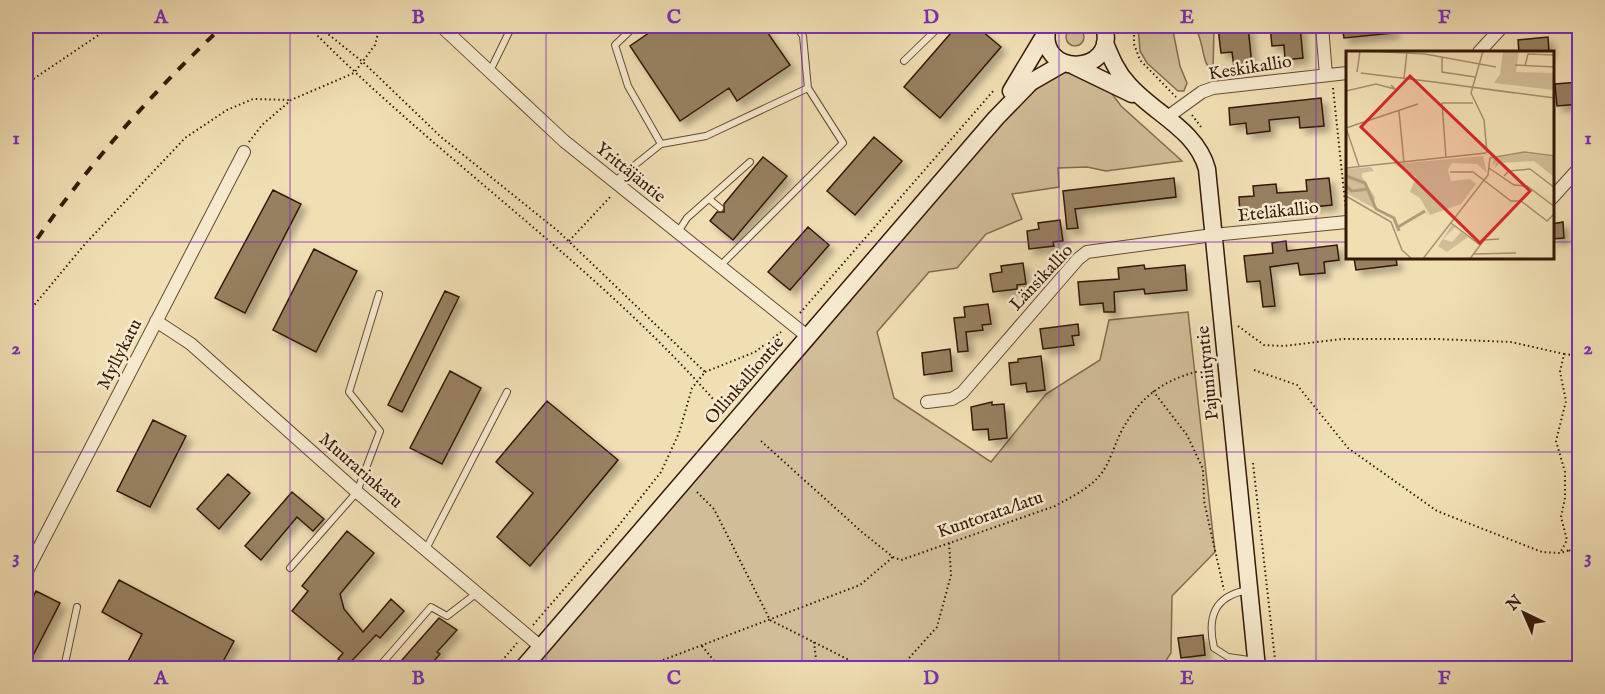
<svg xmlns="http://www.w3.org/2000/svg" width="1605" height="694" viewBox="0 0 1605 694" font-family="'IM FELL English',serif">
<defs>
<filter id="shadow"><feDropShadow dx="5.5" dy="5.5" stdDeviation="3" flood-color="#0004"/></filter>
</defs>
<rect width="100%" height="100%" fill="#f1dfb4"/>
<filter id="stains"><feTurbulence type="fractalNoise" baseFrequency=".00333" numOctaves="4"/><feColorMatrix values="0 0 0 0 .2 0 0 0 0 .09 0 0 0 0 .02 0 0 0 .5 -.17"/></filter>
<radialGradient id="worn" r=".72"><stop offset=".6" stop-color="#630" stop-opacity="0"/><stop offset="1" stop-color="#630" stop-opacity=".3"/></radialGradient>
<path fill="#d1bd97" stroke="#836b4f" stroke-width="1.5" d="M1138,26H1172L1180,66L1187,83L1184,91H1178L1147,63L1140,51Z
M1194,26H1214L1213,74C1200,60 1205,41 1194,26Z
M1066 37a9 9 0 1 1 18 0a9 9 0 1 1-18 0Z
M1055,72L1080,73L1110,91L1121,106L1182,161L1106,171L1087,167L1058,168L1059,187L1012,194L1022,219L986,234L957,268L929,272L877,332L894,398L991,462L1046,394L1100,360L1109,320L1188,312L1215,552L1172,596L1171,653L1161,668H725L723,664L707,668H534L1014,109Z"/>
<path fill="#978061" stroke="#351907" stroke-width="1.5" filter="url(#shadow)" d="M659,26H763L790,65L737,101L729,88L680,121L630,46Z
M957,26H976L1001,47L940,118L904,87Z
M1248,26L1252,66L1234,67L1232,52L1221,53L1218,28Z
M1270,26H1300L1303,58L1285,60L1284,45L1272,46Z
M1342,26H1393V33L1344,38Z
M1548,37L1549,52H1519L1518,40Z
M1580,82V104L1557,106L1555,84Z
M1321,98L1324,126L1300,128L1299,117L1269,120L1270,131L1247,134L1246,123L1230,125L1229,108Z
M874,137L902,161L855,215L827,191Z
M763,157L787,176L733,240L710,221L717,212H724V204Z
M1174,178L1176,197L1075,209L1078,228L1067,229L1063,191Z
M1329,178L1332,205L1240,214L1239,197L1254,196L1253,186L1276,184L1277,193L1307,191L1306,180Z
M273,190L301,204L245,313L215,298Z
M1060,220L1063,241L1053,242L1054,246L1029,249L1027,231L1039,229L1038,223Z
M1563,222L1564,238L1552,239V224Z
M808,227L829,245L790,290L768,272Z
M1286,241L1287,251L1337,245L1339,260L1324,262L1325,273L1300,275L1298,263L1270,267L1275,306L1263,307L1260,281L1247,282L1244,256L1273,253L1272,243Z
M314,249L357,271L316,352L273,330Z
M1354,258H1396L1397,265L1356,270Z
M1023,263L1026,284L1017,285V289L993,292L990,274L1002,272L1001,266Z
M1144,265L1145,269L1185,265L1187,290L1145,294L1144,289L1114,292L1115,312H1104L1103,303L1080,305L1078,282L1119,279L1118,268Z
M445,291L459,297L402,412L388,405Z
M988,304L991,324L982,325L983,330L966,332L968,351L958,352L954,318L965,317L964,307Z
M1078,324L1079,335L1072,336L1074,345L1043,349L1040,329Z
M950,349L952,371L924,375L922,353Z
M1041,356L1045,390L1027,392L1026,383L1011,385L1009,363L1018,362V359Z
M450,371L481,388L442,464L410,448Z
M547,401L618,460L530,566L497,537L533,493L496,462Z
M992,402V405L1004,404L1007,438L989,440L988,429L973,430L971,407Z
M153,420L186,436L150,507L117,491Z
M228,474L250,493L219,529L197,509Z
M292,492L324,519L313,531L297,517L261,560L245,546Z
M347,531L374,553L340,594L344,609L363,632L391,599L404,611L380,638L376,635L346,667L338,659L343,653L292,611L308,591L302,586Z
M119,580L234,641L219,669H124L142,634L102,612Z
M36,591L60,603L26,669V612Z
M439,618L457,630L437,652L440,654L427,669H394Z
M1203,635L1205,655L1181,658L1178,638Z"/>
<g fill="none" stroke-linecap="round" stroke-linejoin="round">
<defs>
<path id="lane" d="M796,26L803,36L808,88
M904,61L940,26
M490,71L512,26
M661,144L706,136L808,88L843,143L720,266
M615,181L661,144L628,86L615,45L635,26
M709,199L720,208
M678,232L687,218L750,162
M426,549L507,392
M290,568L357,492L380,431L349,392L379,294
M1248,590C1214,596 1207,617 1214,648L1228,657L1256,661
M64,668L77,607
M378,668L431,607L447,616L477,593"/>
<path id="street" d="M441,26L564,141L807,336
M1322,26L1326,75
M1479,52L1503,26
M1166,118L1202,92L1213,88L1347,73
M1552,198L1580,167
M156,321L191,344L357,492L541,647
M927,402L952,399L962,393L1078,259L1087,252L1213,235L1347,222
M26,573L244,152"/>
<path id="secondary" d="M1048,26C1034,78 1119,77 1104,26
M1105,43C1111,58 1117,72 1128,84C1154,114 1196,129 1207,169L1257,668
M1074,66L1132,94
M1011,91L1047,31
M523,668L996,118L1031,82L1064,63"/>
</defs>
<use href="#lane" stroke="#644a32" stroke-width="8"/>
<use href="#street" stroke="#644a32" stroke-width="14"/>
<use href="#secondary" stroke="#351907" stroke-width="19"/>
<path stroke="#351907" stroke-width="2" stroke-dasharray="1.5 3" stroke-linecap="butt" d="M308,26C436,157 591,261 713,399
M318,26L364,63L441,137L558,231L705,372L692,388L679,433L661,472L615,530L533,625
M1134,26V44L1140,60L1176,97
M26,84L112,26
M1333,88L1346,211
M1192,115L1201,127
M249,142L262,125L291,100L354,73L375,45L380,26
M569,241L612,195
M800,313L995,89
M26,315L85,244L185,138L227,110L253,99L291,100
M1238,326L1264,345L1284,346L1342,339H1437L1511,342L1564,354L1560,372L1566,401L1556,441L1565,472V498L1561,517L1567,540L1560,553
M1564,354L1580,356
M1254,370L1297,385L1348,448L1437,511L1542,552L1560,553L1580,547
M705,372L755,352L781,332
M1153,391L1187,435L1203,469L1204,501L1224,590
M761,441L863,533L893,557L901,560L1055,506C1071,497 1089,489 1101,474C1110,462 1114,446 1121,432C1142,392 1169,377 1212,368
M1253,463L1276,668
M697,492L714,509L770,620L865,668
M1569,550L1580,561
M814,642L817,668
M702,646L720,668
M496,668L517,643
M642,668L860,585L893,557
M900,668L937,627L951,575L949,542
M1208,668L1218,663"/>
<use href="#lane" stroke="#f6eace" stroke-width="6"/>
<use href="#street" stroke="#f6eace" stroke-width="12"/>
<use href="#secondary" stroke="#f6eace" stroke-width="16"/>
<path stroke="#351907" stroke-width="4" stroke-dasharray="10 10" stroke-linecap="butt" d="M26,255C82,172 150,94 223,26"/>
</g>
<path fill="none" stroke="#7b2cbf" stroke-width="1.5" stroke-opacity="0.55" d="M290,26V668M546,26V668M802,26V668M1059,26V668M1316,26V668M26,242H1347M1552,242H1580M26,452H1580"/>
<g text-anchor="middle" stroke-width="5" stroke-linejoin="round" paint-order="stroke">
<g font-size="18" fill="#351907" stroke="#f6eace">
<text transform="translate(1250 67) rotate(-9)" y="6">Keskikallio</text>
<text transform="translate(631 172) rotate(39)" y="6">Yrittäjäntie</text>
<text transform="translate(1278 211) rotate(-6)" y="6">Eteläkallio</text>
<text transform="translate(1041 277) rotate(-47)" y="6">Länsikallio</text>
<text transform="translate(119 354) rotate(-63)" y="6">Myllykatu</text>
<text transform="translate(1207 373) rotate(-96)" y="6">Pajuniityntie</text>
<text transform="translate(744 380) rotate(-49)" y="6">Ollinkalliontie</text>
<text transform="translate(361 470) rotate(41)" y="6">Muurarinkatu</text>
<text transform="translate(990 514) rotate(-19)" y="6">Kuntorata/latu</text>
</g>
</g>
<g transform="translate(1346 51)">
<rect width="208" height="208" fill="#f1dfb4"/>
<path d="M157,0H173L170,21L208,22V39L148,32L154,23ZM175,102L209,106L208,126L188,110L154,112L149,117L150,111L146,116L148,107ZM137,105L141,122L131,113L106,112L102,119L105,130L124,128L130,133L115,153L84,164L74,147L64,141L70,126L48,113ZM25,116L28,120L16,122V126L29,146L28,157L0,142V118ZM106,174L109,176L97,188L106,191L115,181L122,186L101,201L92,195Z" fill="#d1bd97"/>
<path fill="none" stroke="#b19c79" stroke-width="3" d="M0,125L19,132L30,158L48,167L53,180M0,135L6,140L22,138M52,176L79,160"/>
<path fill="none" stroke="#a6906f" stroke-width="1.5" d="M19,0L79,3L150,16M137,0L125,42L138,69L141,102M96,6V21L129,26M169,14L209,16M179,15L182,3L209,4M11,21L14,0M15,22L88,31M58,27L61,1M0,40L30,33L49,38L45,34M168,42L88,31L209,47M53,60L58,112M0,77L72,53M0,77L13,115M100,107L96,52H127M144,107L178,101L209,105M0,117L140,102M143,117L168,134L181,135L209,156M104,121H127L165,150H175L201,170L209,162M158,125L163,120L184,118L209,137M0,145L45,171L56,199L67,209M105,172L134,194M128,203L170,202M76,209L142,124L144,107M123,209L138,189L153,188"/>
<path fill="#d62828" fill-opacity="0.15" stroke="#d62828" stroke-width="3" d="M64,25L184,140L134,192L15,76Z"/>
<rect width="208" height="208" fill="none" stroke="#351907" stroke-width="3"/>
</g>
<rect width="1605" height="694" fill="none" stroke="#f1dfb4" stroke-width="66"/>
<g transform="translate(1524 613) rotate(316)" stroke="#f6eace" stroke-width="4.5" paint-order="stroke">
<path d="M0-4.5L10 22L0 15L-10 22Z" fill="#351907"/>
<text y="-9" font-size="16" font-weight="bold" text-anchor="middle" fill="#351907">N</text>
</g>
<rect x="33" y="33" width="1539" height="628" fill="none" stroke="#7b2cbf" stroke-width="2"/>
<g font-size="20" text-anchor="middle" font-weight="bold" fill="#7b2cbf">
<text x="161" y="23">A</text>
<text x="418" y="23">B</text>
<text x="674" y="23">C</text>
<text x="931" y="23">D</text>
<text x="1187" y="23">E</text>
<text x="1444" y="23">F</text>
<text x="16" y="144">1</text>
<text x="1588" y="144">1</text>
<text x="16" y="354">2</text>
<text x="1588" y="354">2</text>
<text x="16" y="563">3</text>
<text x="1588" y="563">3</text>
<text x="161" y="684">A</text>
<text x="418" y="684">B</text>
<text x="674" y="684">C</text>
<text x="931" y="684">D</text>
<text x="1187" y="684">E</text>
<text x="1444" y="684">F</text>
</g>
<rect width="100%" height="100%" filter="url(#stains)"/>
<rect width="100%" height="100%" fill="url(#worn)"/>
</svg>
